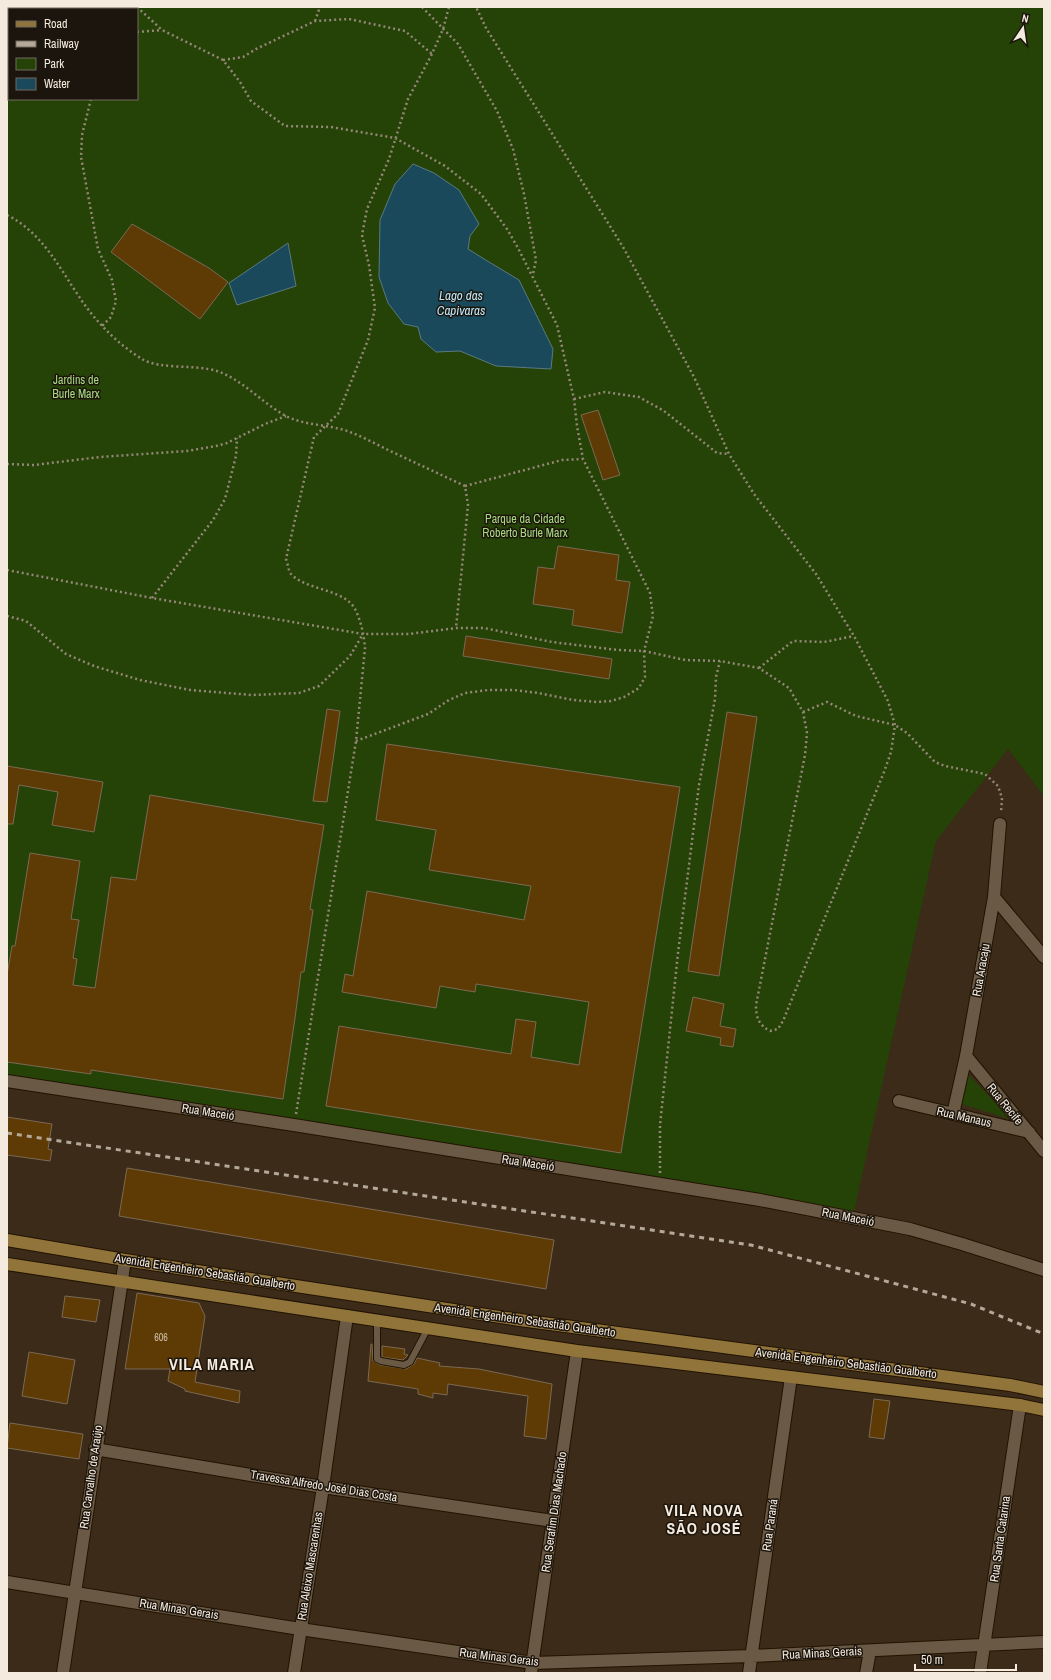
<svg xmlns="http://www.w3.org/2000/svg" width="1051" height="1680" viewBox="0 0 1051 1680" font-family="'Archivo Narrow',sans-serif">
<rect width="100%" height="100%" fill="#3b2b18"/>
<path fill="#264307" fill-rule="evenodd" d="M7,7H1044V796L1008,749L936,841L853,1216L7,1079ZM9,9H137V99H9Z
M965,1071L1012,1120L959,1103Z"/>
<path fill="#19495b" stroke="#5b7982" d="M413,164L434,173L459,190L479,224L470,236L468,249L489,262L519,280L553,349L551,369L496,366L460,351L436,352L421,339L418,327L404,324L388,303L379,277L380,220L395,184Z
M288,243L296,286L237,305L229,283Z"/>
<path fill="#5e3b05" stroke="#7b6954" d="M132,224L209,268L228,282L200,319L111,252Z
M598,410L620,475L603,480L581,415Z
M558,546L619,555L616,580L630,582L622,633L572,625L574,610L533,604L538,567L554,569Z
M466,636L612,659L609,679L463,656Z
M327,709L340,711L327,802L313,801Z
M727,712L757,717L719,976L688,971Z
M387,744L680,787L621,1153L326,1106L339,1026L511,1054L516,1019L536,1022L531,1057L579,1065L589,1002L476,984L475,992L440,986L436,1008L342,992L345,974L353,976L367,891L524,920L531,886L429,870L436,830L376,820Z
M7,766L103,782L94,832L52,825L58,792L19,785L13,824H7Z
M150,795L324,825L310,909L313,910L304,972H301L295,1018L283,1099L91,1070V1074L7,1062V975L12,946H15L30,853L80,861L71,919L79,920L73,958L77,959L73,985L95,988L111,877L136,880Z
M693,997L724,1004L720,1026L736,1029L733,1047L720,1045L721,1038L686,1031Z
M7,1117L52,1124L48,1149L52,1150L50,1161L7,1155Z
M127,1168L554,1240L546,1289L119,1216Z
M137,1293L199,1303L205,1316L195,1382L240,1391L239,1403L185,1391V1389L168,1381L170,1369H125Z
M65,1296L100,1300L96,1322L62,1317Z
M371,1344H372L373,1361L380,1365L406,1369L414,1364L417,1358L440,1363L439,1366L479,1369L552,1384L546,1439L524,1436L528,1396L448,1384L447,1395L433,1393V1398L418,1394V1389L368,1381Z
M382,1346L405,1349L404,1354L408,1355L403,1360L382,1357Z
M29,1352L75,1360L67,1404L22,1396Z
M874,1399L890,1401L884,1439L869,1437Z
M10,1423L83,1434L79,1459L7,1448Z"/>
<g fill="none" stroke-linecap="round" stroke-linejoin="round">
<defs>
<path id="lane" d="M377,1320V1359L381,1361L404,1365L410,1362L428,1328"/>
<path id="street" d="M994,897L1044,957
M966,1056L1044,1151
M7,1081L294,1125L760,1200L910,1229L962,1244L1044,1270
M899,1101L1029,1132
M953,1114L966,1056L994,897L1000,824
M95,1449L323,1487L553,1521
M7,1582L300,1629L533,1663L751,1656L1044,1642
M63,1673L125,1260
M294,1673L323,1487L347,1316
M531,1673L577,1351
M749,1673L791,1377
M866,1673L870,1651
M980,1673L1020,1405"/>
<path id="secondary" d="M7,1240L125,1260L520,1320L1010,1385L1044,1392
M7,1264L577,1351L1020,1405L1044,1410"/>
</defs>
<use href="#lane" stroke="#211302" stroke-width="8"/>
<use href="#street" stroke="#211302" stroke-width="14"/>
<use href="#secondary" stroke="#211302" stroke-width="14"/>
<path stroke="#948777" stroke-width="2.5" stroke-dasharray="2 3" stroke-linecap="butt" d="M137,7L162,30L223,60L240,82L251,101L285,126L331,127L395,138L445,166L481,194L507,229L518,248L557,325L574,399L577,426L583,459L650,593L653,616L644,651L645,677L639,688L624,697L611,701L597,702L573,700L538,693L514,690H488L465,693L449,700L428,714L356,741
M422,7L458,44L497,111L513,149L524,194L536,260L533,274
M72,9L78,7
M315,21L320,7
M137,32L162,30
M7,33L9,32
M223,60L243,57L256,49L315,21L349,19L405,31L432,54
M7,79L9,78
M91,99L82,135L81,157L98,249L112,280L116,301L111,317L102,326
M7,215C43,233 60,269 82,301C98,324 119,345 142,359C160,370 195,364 217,371C243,380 262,403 286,416C305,426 329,424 350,432C363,437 376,444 388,450C414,462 439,474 465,486L468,505L456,628
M574,399L605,392L639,397L664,411L717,453L729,454
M7,464L34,465L100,457L187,451L216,446L227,443L265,424L286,416
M465,486L562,460L583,459
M7,570L152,598L363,634H409L456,628H484L552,642L618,650L644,651L685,660L720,661L759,668L789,688L803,712L807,733L805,755L756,1005C756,1018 759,1025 770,1031L778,1029L783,1021L884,772L891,752L895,725L888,701L854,636L816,574L754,494L729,454L694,377L623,247L486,28L476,7
M152,598L213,520L225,499L236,456L237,438
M7,616L26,621L66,654L94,666L140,680L190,690L252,695L299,693L319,686L350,656L363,634
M759,668L793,641L824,642L854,636
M803,712L827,702L856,716L895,725L907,733L935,762L945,766L985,774L998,786L1002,798L1001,813
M296,1114L356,741L365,648C364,635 361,621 355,609C343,588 307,591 291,574C288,570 288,564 286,559L314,437L338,414L368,340L375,308L369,265L362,235L367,209L389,159L408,99L432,54L443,29L449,7
M660,1173V1125L678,953L699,785L715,699L716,677L720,661"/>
<use href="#lane" stroke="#6a5944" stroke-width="6"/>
<use href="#street" stroke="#6a5944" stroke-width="12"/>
<use href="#secondary" stroke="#91743a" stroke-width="12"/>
<path stroke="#b4a899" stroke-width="3" stroke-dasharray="5 5" stroke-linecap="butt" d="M7,1133L751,1245L971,1304L1044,1334"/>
</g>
<g text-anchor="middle" stroke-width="3" stroke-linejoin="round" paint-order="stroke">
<g font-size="10" fill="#cebea8">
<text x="161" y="1341">606</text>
</g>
<g font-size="12" fill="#a7da80" stroke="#1c150d">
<text x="76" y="384">Jardins de<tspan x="76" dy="14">Burle Marx</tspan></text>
<text x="525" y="523">Parque da Cidade<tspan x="525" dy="14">Roberto Burle Marx</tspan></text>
</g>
<g font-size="12" fill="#f4eade" stroke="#1c150d">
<text transform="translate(981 970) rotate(-80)" y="4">Rua Aracaju</text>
<text transform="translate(1005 1104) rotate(51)" y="4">Rua Recife</text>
<text transform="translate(208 1112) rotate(9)" y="4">Rua Maceió</text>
<text transform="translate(964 1117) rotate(13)" y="4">Rua Manaus</text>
<text transform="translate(528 1163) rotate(9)" y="4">Rua Maceió</text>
<text transform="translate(848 1217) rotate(11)" y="4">Rua Maceió</text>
<text transform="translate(205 1272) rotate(9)" y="4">Avenida Engenheiro Sebastião Gualberto</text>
<text transform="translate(525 1320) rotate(8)" y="4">Avenida Engenheiro Sebastião Gualberto</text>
<text transform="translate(846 1363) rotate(7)" y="4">Avenida Engenheiro Sebastião Gualberto</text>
<text transform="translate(91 1477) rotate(-82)" y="4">Rua Carvalho de Araújo</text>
<text transform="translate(324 1486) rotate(9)" y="4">Travessa Alfredo José Dias Costa</text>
<text transform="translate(554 1512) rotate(-82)" y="4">Rua Serafim Dias Machado</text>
<text transform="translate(770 1525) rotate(-82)" y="4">Rua Paraná</text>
<text transform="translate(1000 1539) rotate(-82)" y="4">Rua Santa Catarina</text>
<text transform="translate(310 1566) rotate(-81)" y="4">Rua Aleixo Mascarenhas</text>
<text transform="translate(179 1609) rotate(9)" y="4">Rua Minas Gerais</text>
<text transform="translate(822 1653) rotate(-3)" y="4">Rua Minas Gerais</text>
<text transform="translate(499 1657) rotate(7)" y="4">Rua Minas Gerais</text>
</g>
<g font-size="13" font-style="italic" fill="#bde8fc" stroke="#1c150d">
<text x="461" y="300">Lago das<tspan x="461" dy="15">Capivaras</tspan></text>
</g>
<g font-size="16" font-weight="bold" letter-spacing="1" fill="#f4eade" stroke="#1c150d">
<text x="212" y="1370">VILA MARIA</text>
<text x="704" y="1516">VILA NOVA<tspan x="704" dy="18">SÃO JOSÉ</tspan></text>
</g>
</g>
<rect width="1051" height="1680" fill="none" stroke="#f4eade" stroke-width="16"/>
<rect x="8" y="8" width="130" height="92" fill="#1c150d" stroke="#726a61"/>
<rect x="16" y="21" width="20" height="6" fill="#91743a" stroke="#726a61"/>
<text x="44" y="28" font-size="12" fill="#f4eade">Road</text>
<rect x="16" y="41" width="20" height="6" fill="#b4a899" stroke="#726a61"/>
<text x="44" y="48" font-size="12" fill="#f4eade">Railway</text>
<rect x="16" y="58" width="20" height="12" fill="#264307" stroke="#726a61"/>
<text x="44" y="68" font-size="12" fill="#f4eade">Park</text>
<rect x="16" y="78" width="20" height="12" fill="#19495b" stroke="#726a61"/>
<text x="44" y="88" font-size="12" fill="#f4eade">Water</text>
<g transform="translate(1023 28) rotate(13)" stroke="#1c150d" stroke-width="3" paint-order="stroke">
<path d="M0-3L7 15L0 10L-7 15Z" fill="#f4eade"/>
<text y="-6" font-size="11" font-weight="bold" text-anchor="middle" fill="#f4eade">N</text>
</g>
<path d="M915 1664v6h101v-6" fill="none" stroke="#f4eade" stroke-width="2"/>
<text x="921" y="1664" font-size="12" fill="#f4eade" stroke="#1c150d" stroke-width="3" paint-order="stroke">50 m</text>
</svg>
